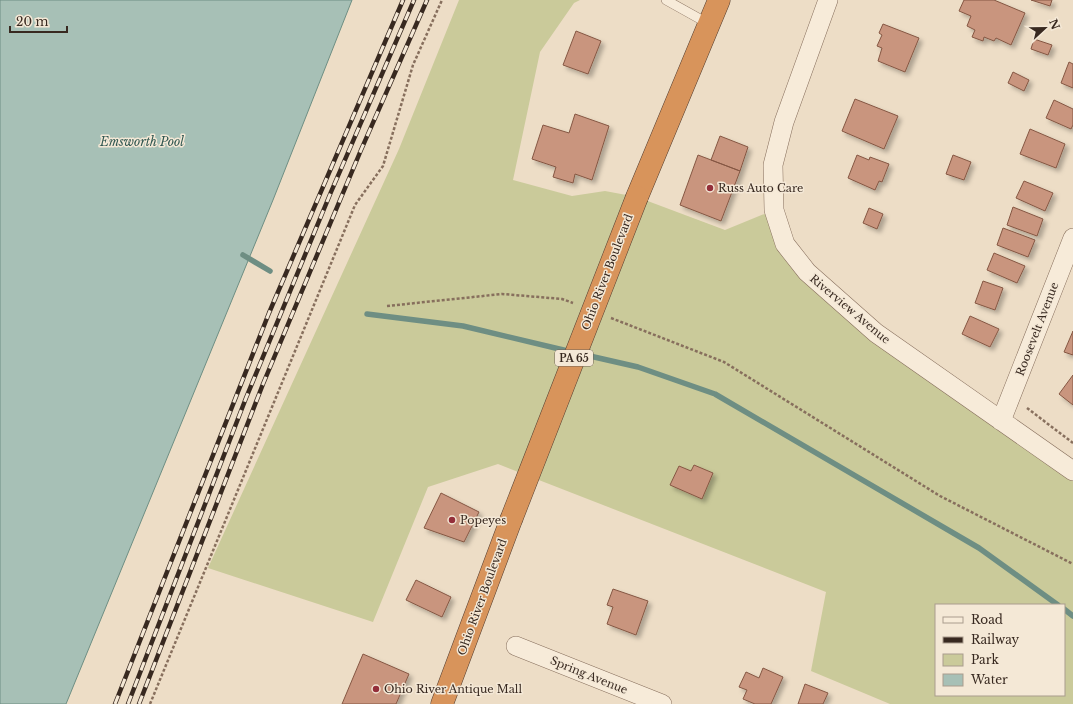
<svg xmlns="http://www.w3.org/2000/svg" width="1073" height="704" viewBox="0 0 1073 704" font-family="'Libre Baskerville',serif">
<defs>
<filter id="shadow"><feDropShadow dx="3.5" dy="3.5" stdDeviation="2" flood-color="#0004"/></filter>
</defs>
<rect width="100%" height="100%" fill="#edddc6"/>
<path fill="#caca9a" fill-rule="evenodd" d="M459,0H580L574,3L540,52L513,180L572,196L605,191L637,197L725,230L774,210L807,272L1073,471V704H890L811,671L826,592L498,464L428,487L373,622L208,568L399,149ZM936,605H1064V695H936Z"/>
<path fill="#a7c0b6" stroke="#6e8e83" d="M0,0H352L273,200L66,704H0Z"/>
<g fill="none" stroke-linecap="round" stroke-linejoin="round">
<path stroke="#6e8e83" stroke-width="5.5" d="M243,255L270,271
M367,314L463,326L572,352
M581,354L638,367L715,394L979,548L1058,605
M1064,609L1073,616"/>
</g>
<path fill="#c9957e" stroke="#855743" filter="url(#shadow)" d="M964,0H994L1025,13L1011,45L996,38L994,41L984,37L983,41L972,37L975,30L967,26L971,16L959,11Z
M1031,0H1052L1050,6Z
M883,24L919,38L905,72L878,61L882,48L877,46L882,35L879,33Z
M576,31L601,41L588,74L563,65Z
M1034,39L1052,45L1048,55L1031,49Z
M1069,62L1073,64V88L1061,83Z
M1013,72L1029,80L1024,91L1008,83Z
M855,99L898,116L884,149L842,131Z
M1054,100L1073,109V125L1071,129L1046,118Z
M575,114L609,126L592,180L575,174L573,183L553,177L556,167L532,159L543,125L569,133Z
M1030,129L1065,144L1056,168L1020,154Z
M720,136L748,147L740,171L711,160Z
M698,155L740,171L721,221L680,205Z
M857,155L869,160L870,157L889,164L882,182L879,181L875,190L848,178Z
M953,155L971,162L964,180L946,174Z
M1024,181L1053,193L1045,211L1016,198Z
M1013,207L1043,219L1037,236L1007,225Z
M869,208L883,214L877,229L863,223Z
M1003,228L1035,240L1028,257L997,245Z
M994,253L1025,266L1017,283L987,270Z
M983,281L1003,288L995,310L975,303Z
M970,316L999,329L990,347L962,334Z
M1073,331V355L1064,352Z
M1073,375V405L1059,394Z
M694,465L713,473L702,499L670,485L679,466L691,471Z
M441,493L479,512L464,542L424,528Z
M416,580L451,597L442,617L406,600Z
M613,589L648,601L636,635L607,624L613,607L607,605Z
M363,654L409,674L396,704H342Z
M763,668L783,677L771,704H755L743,699L747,690L739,687L746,672L759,678Z
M805,684L828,693L823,704H798Z"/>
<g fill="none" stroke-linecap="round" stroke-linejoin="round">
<defs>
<path id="lane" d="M666,0L709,24"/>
<path id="street" d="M828,0L784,122L773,165L774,210L785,244L807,272L876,333L1073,471
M1001,421L1073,238
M516,646L662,704"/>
<path id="highway" d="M637,197L719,0
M442,704L511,520"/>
</defs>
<use href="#lane" stroke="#876f5d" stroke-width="10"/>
<use href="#street" stroke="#876f5d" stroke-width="20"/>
<use href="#highway" stroke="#553e30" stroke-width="23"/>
<path stroke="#876f5d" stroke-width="2.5" stroke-dasharray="3 2" stroke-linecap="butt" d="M387,306L502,294L562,299L573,303
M611,318L724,362L940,496L1073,564
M1027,408L1073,443
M150,704L355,205L383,166L413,65L442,0"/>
<use href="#lane" stroke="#f7ebd9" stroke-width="9"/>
<use href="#street" stroke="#f7ebd9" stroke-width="19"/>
<use href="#highway" stroke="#d8945b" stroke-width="22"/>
<defs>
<path id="rail" d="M115,704L269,313L403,0
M128,704L246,398L331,192L414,0
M139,704L263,384L361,150L427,0"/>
</defs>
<use href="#rail" stroke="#382920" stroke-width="4.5"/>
<use href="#rail" stroke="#f4e8d6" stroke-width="3" stroke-dasharray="9" stroke-linecap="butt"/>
<defs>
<path id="highway-bridge" d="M511,520L637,197"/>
</defs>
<use href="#highway-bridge" stroke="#553e30" stroke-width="23" stroke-linecap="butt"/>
<use href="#highway-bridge" stroke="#d8945b" stroke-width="22"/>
</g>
<g fill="#942f3a" stroke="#f4e8d6" stroke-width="1.5">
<circle cx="710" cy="188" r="4"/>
<circle cx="452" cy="520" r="4"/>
<circle cx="376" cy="689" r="4"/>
</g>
<g text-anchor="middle" stroke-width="3" stroke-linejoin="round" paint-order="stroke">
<rect fill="#f4e8d6" stroke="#706257" stroke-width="1" x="555" y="350" width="38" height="16" rx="3"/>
<g font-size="10" font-weight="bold" fill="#382920">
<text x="574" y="362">PA 65</text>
</g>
<g font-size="11" fill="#382920" stroke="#f4e8d6" text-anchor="start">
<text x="718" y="192">Russ Auto Care</text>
<text x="460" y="524">Popeyes</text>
<text x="384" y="693">Ohio River Antique Mall</text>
</g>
<g font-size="11" fill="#382920" stroke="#f4e8d6">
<text transform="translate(607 272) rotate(-69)" y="4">Ohio River Boulevard</text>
<text transform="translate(850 309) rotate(40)" y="4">Riverview Avenue</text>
<text transform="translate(1037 329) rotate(-69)" y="4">Roosevelt Avenue</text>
<text transform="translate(482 597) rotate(-70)" y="4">Ohio River Boulevard</text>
<text transform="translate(589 675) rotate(22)" y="4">Spring Avenue</text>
</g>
<g font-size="12" font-style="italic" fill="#305751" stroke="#f4e8d6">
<text x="142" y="146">Emsworth Pool</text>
</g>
</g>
<rect x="935" y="604" width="130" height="92" fill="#f4e8d6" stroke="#a99c8d"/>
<rect x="943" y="617" width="20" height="6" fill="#f7ebd9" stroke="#a99c8d"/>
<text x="971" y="624" font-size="12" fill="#382920">Road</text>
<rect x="943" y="637" width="20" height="6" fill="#382920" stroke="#a99c8d"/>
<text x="971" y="644" font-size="12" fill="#382920">Railway</text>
<rect x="943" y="654" width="20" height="12" fill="#caca9a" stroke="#a99c8d"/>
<text x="971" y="664" font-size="12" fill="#382920">Park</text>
<rect x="943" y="674" width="20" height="12" fill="#a7c0b6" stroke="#a99c8d"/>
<text x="971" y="684" font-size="12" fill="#382920">Water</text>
<g transform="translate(1045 28) rotate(68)" stroke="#f4e8d6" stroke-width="3" paint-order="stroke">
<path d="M0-3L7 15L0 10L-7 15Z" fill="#382920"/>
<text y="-6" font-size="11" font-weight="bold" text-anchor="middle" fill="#382920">N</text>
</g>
<path d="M10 26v6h57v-6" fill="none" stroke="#382920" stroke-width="2"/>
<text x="16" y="26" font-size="12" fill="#382920" stroke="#f4e8d6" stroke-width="3" paint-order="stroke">20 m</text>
</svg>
